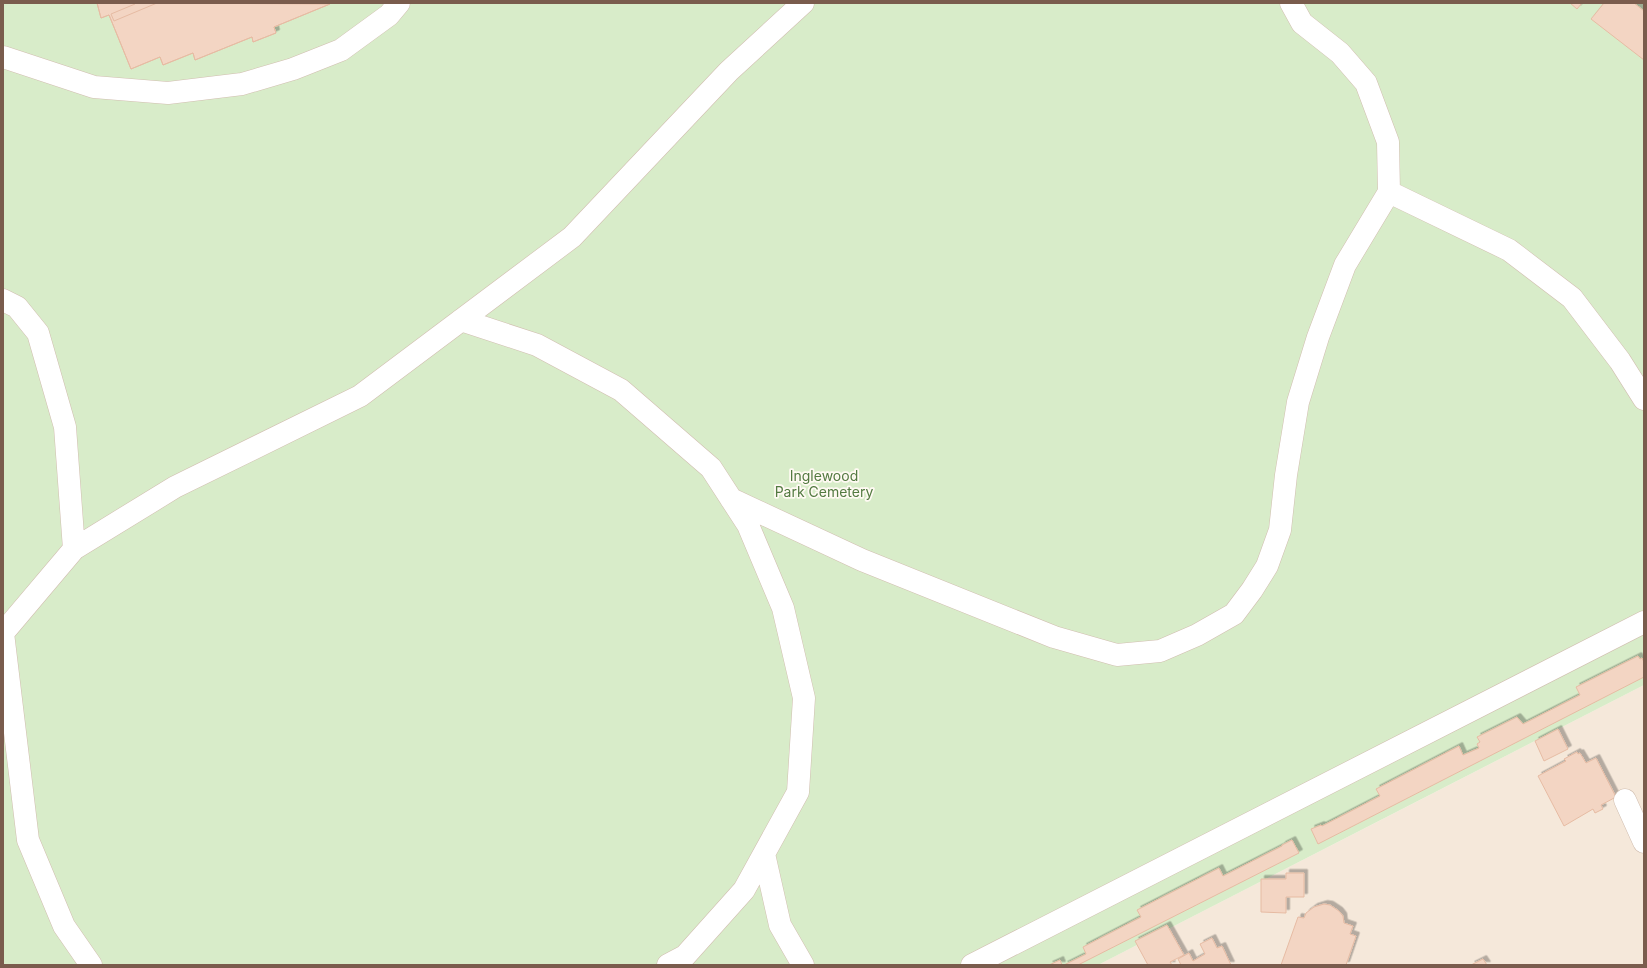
<svg xmlns="http://www.w3.org/2000/svg" width="1647" height="968" viewBox="0 0 1647 968" font-family="Inter,sans-serif">
<defs>
<filter id="shadow"><feDropShadow dx="3.5" dy="-3.5" stdDeviation="0" flood-color="#0004"/></filter>
</defs>
<rect width="100%" height="100%" fill="#fdf6ec"/>
<path fill="#f5e8da" d="M1644,685V965H1098L1379,821Z"/>
<path fill="#d8ecc9" d="M3,3H1644V685L1098,965H3Z"/>
<path fill="#f3d5c3" stroke="#e6bba3" filter="url(#shadow)" d="M97,3H134L135,4L111,14L114,21L157,3L330,4L274,27L276,33L253,42L252,37L195,60L193,53L163,65L160,57L131,69L109,15L101,18Z
M97,3H330V4L274,27L276,33L253,42L252,37L195,60L193,53L163,65L160,57L131,69L109,15L101,18Z
M1570,3H1582L1577,9Z
M1604,3H1634L1644,11V60L1591,19Z
M1638,656L1640,659L1642,658L1644,662V677L1318,844L1311,829L1321,825L1322,826L1380,796L1376,789L1459,746L1463,755L1479,748L1477,744L1480,742L1477,737L1517,717L1523,724L1580,695L1576,687Z
M1558,729L1568,749L1544,761L1535,741Z
M1577,752L1578,754L1580,753L1586,763L1596,758L1616,797L1601,805L1603,809L1595,813L1593,809L1564,826L1538,776L1566,761L1564,759Z
M1292,840L1299,853L1078,965H1064L1086,954L1083,947L1141,917L1137,910L1219,868L1223,876L1282,846V845Z
M1286,873H1304V897H1286V913L1261,912V879H1286Z
M1324,904L1330,905L1339,911L1343,916L1344,923L1353,926L1350,934L1356,936L1346,965H1281L1298,917L1304,918L1306,913L1314,907Z
M1167,925L1184,955L1170,962L1172,965H1148L1135,941Z
M1212,938L1217,948L1222,946L1231,965H1181L1178,959L1189,953L1193,961L1205,954L1200,944Z
M1483,959L1487,965H1471Z
M1060,960L1062,965H1049Z"/>
<g fill="none" stroke-linecap="round" stroke-linejoin="round">
<defs>
<path id="minor" d="M3,57L94,87L168,93L242,84L293,69L341,50L389,15L399,3
M1389,192L1509,250L1572,298L1620,361L1644,399
M3,300L17,307L38,333L65,427L74,549
M461,320L537,345L621,390L711,468L748,525L783,608L804,698L798,792L744,890L685,956L668,965
M731,499L862,560L1054,637L1117,655L1160,651L1197,635L1234,614L1252,590L1267,566L1280,530L1286,475L1298,402L1318,337L1345,265L1389,192L1388,142L1366,83L1340,53L1302,23L1291,3
M3,633L74,549L175,487L360,396L572,237L729,71L803,3
M3,633L28,840L64,926L91,965
M1625,800L1644,842
M764,854L780,925L803,965
M972,965L1644,622"/>
</defs>
<use href="#minor" stroke="#d1beb0" stroke-width="23"/>
<use href="#minor" stroke="#fff" stroke-width="22"/>
</g>
<g text-anchor="middle" stroke-width="3.5" stroke-linejoin="round" paint-order="stroke">
<g font-size="14" fill="#537a41" stroke="#fffaf3">
<text x="824" y="481">Inglewood<tspan x="824" dy="16">Park Cemetery</tspan></text>
</g>
</g>
<rect width="1647" height="968" fill="none" stroke="#7a5c4d" stroke-width="8"/>
</svg>
